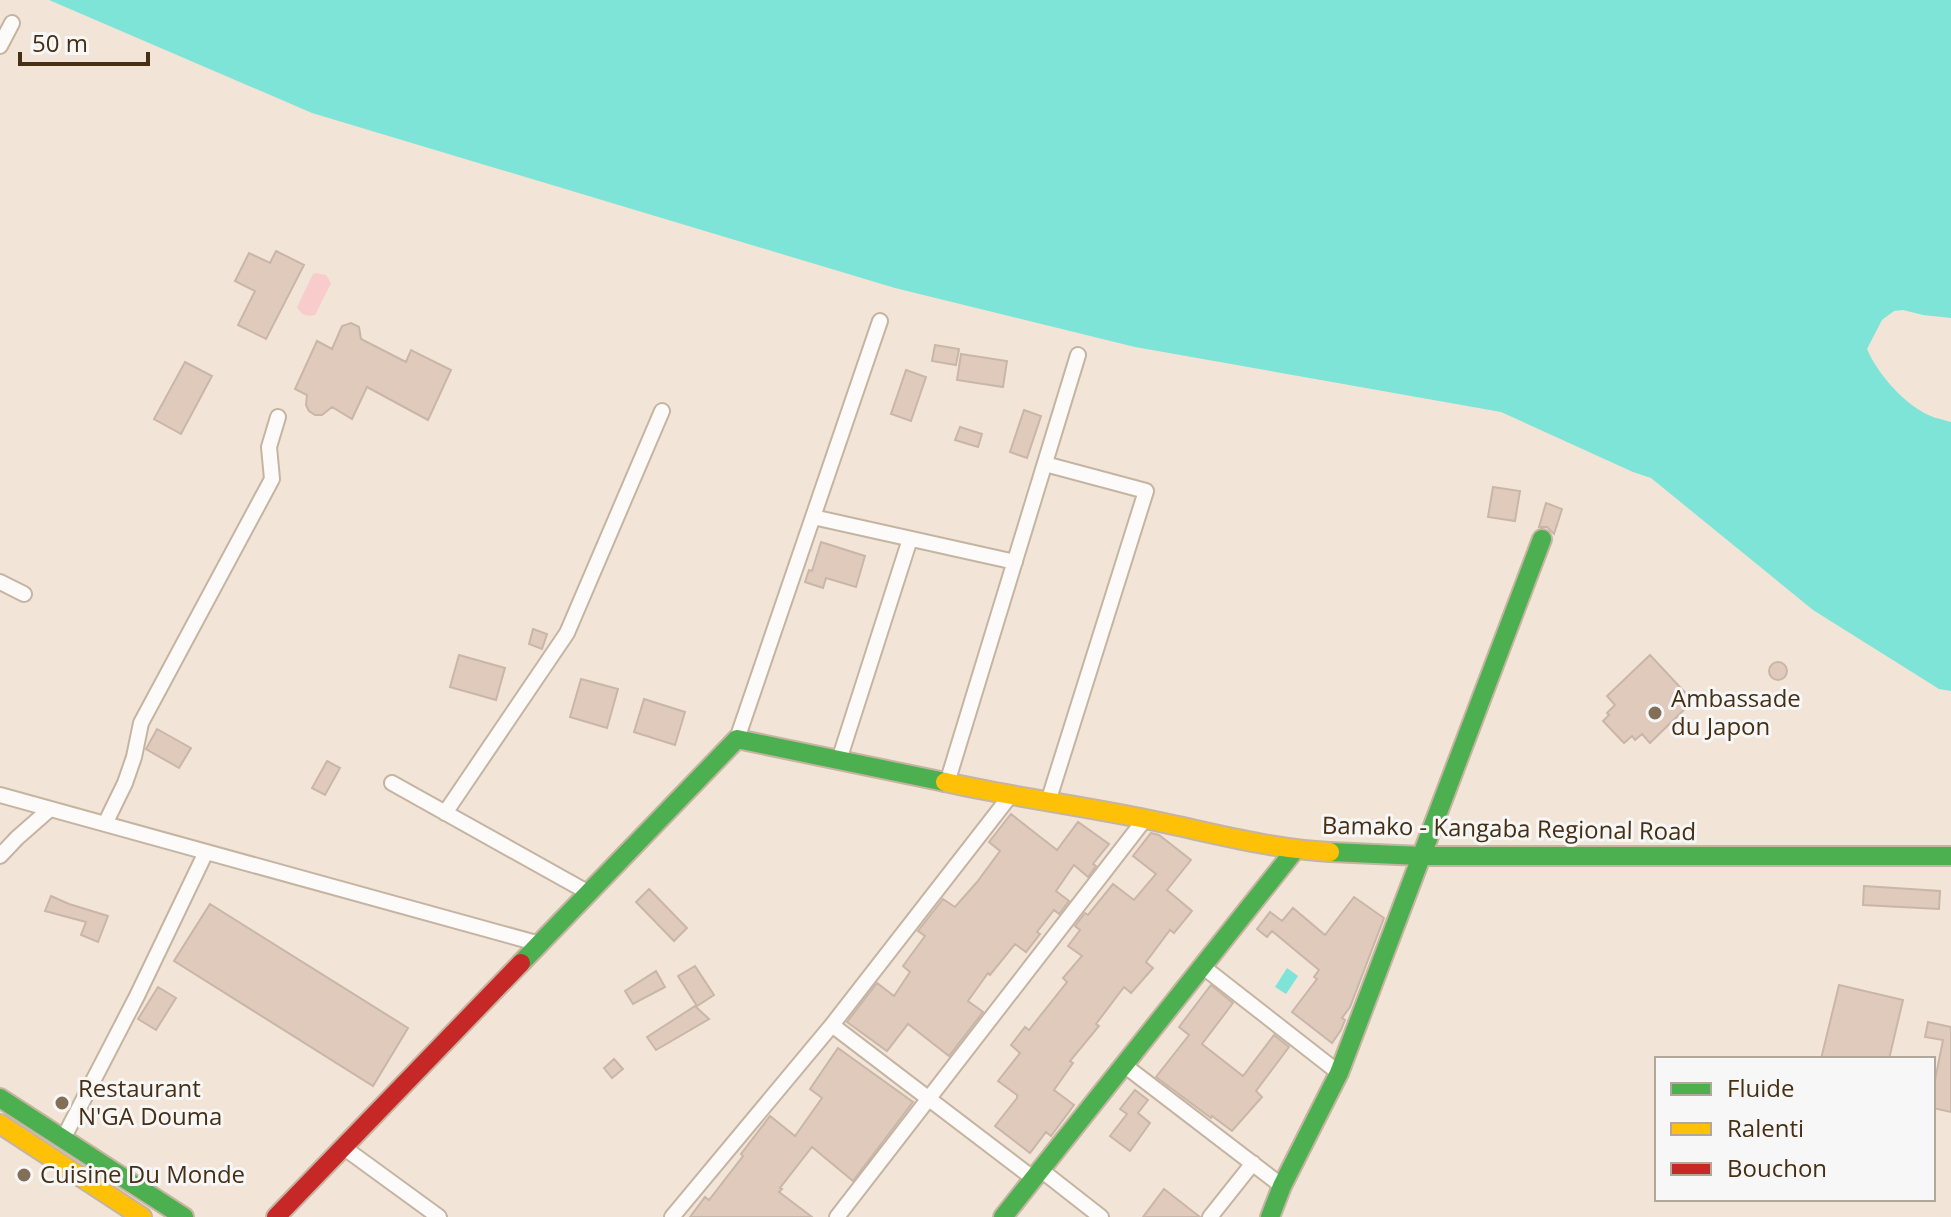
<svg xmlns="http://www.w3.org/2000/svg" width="1951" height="1217" viewBox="0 0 1951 1217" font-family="'Open Sans',sans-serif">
<rect width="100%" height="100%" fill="#f2e5d7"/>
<path fill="#f8cccb" d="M316,273L326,275L331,283L315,315C307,317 301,315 297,307L313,274Z"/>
<path fill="#7ee4d8" d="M49,0H1951V318L1923,315L1903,310L1894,311L1882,320L1867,349C1877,372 1899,398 1921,411C1929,417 1941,419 1951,422V691L1939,689L1813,610L1651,478L1633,472L1501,412L1135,347L895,288L312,113Z
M1287,968L1298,976L1286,994L1275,987Z"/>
<path fill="#dfcabc" stroke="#cab6a9" stroke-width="2" d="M276,251L304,265L266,339L238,325L255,291L235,281L249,253L270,263Z
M351,323L359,327L361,339L406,362L411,350L451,370L428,420L367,387L352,419L332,407L322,415H315L309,411L306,405L307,395L295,389L317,341L332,349L342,326Z
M935,345L959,349L956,365L932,361Z
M961,354L1007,361L1003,387L957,380Z
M185,362L212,376L181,434L154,419Z
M906,370L926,377L911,421L891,414Z
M1024,410L1041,416L1027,458L1010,452Z
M960,427L982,434L978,447L955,440Z
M1493,487L1520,491L1515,521L1488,517Z
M1546,503L1562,509L1554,534L1547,527H1539Z
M821,542L865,556L856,587L826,578L823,588L805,582L809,570L812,571Z
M533,629L547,634L542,649L529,644Z
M459,655L505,668L496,700L450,687Z
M1650,655L1693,701L1650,743L1642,734L1635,740L1632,736L1624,743L1603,721L1609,715L1607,713L1615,705L1607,696Z
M1769 671a9 9 0 1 1 18 0a9 9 0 1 1-18 0Z
M581,679L618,689L607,728L570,717Z
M644,699L685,712L675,745L634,732Z
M157,729L191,748L179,768L146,749Z
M327,761L340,768L325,795L312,788Z
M1011,814L1057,850L1078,822L1109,844L1093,864L1096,866L1088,877L1074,865L1056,891L1069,901L1059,914L1054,910L1037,932L1040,934L1026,952L1015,944L990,975L988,973L968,1001L983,1012L949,1056L908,1024L887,1051L847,1022L877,983L894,996L910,972L903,966L925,936L918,931L943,899L955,907L977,882L1000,851L989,842Z
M1151,833L1159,835L1191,860L1167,890L1192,911L1174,933L1170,930L1146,962L1153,968L1131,993L1124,987L1096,1024L1099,1026L1070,1061L1073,1063L1054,1090L1074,1105L1051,1136L1046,1132L1030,1153L995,1126L1017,1098V1095L998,1081L1020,1053L1011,1045L1025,1027L1029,1030L1067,982L1063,978L1082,956L1068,946L1080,930L1075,926L1085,913L1088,915L1113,884L1134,900L1156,874L1133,856Z
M1864,886L1940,891L1939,909L1863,905Z
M649,889L687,928L674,941L636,902Z
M51,896L69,904L108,916L98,942L81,935L86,922L45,911Z
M1354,897L1384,918L1350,1007L1342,1018L1345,1020L1341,1030L1332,1043L1292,1012L1317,979L1314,977L1319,970L1272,931L1267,937L1257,929L1270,912L1282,921L1293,908L1325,935Z
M210,904L408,1028L373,1086L174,961Z
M695,966L714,995L697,1006L678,976Z
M656,971L665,987L633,1004L625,991Z
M1211,985L1233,1003L1202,1044L1243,1076L1274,1035L1289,1047L1256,1091L1262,1097L1232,1131L1212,1116L1211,1118L1156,1077L1189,1035L1179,1027Z
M1839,985L1903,1000L1889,1059H1821Z
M158,987L176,998L156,1030L138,1019Z
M695,1006L709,1019L656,1050L647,1037Z
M1928,1022L1951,1027V1112L1933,1108V1090L1943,1040L1925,1037Z
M838,1048L913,1102L853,1181L812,1147L780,1188L782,1189L779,1192L812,1217H690L705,1197L709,1200L743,1156L741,1154L770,1116L795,1136L822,1098L810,1089Z
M614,1059L623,1069L612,1078L604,1068Z
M1135,1090L1148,1100L1138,1113L1150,1123L1130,1151L1110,1136L1127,1114L1120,1109Z
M1164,1189L1200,1217H1143Z"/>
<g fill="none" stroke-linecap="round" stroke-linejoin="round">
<defs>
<path id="street" d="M0,46L12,23
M1045,464L1146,491L1048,802
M813,517L1015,562
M0,582L24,594
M737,739L880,321
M839,760L910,539
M392,783L589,893
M947,783L1078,355
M0,795L540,944
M445,813L567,633L662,411
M105,824L125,783L134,757L141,723L272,479L269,447L278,417
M0,856L17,838L50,809
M1202,966L1339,1073
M832,1025L1034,1179
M1124,1065L1282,1186
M63,1139L137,996L206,852
M343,1147L439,1217
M1041,1170L1101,1217
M672,1217L832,1025L1010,796
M837,1217L1145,819
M1210,1217L1253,1163"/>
<path id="fast" d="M1330,852L1421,856H1951
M521,963L737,739L945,782
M0,1098L184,1217
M1003,1217L1295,850
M1270,1217L1282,1186L1339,1073L1542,539"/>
<path id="slow" d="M945,782C1013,797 1082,806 1150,820C1209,832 1269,849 1330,852
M0,1124L142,1217"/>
<path id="jam" d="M276,1217L521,963"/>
</defs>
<use href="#street" stroke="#c5b4a1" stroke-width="18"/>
<use href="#fast" stroke="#c5b4a1" stroke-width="22"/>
<use href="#slow" stroke="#c5b4a1" stroke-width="22"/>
<use href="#jam" stroke="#c5b4a1" stroke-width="22"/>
<use href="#street" stroke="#fdfbf9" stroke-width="14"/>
<use href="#fast" stroke="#4caf50" stroke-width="18"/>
<use href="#slow" stroke="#ffc107" stroke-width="18"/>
<use href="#jam" stroke="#c62828" stroke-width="18"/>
</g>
<g fill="#836f58" stroke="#f7f7f7" stroke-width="3">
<circle cx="1655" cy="713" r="8"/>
<circle cx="62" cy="1103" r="8"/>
<circle cx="24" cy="1175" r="8"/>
</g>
<g text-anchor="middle" stroke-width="6" stroke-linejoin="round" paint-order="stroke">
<g font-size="24" fill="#472f14" stroke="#f7f7f7" text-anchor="start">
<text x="1671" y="707">Ambassade<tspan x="1671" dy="28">du Japon</tspan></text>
<text x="78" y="1097">Restaurant<tspan x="78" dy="28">N'GA Douma</tspan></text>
<text x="40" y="1183">Cuisine Du Monde</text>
</g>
<g font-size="24" fill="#472f14" stroke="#f7f7f7">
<text transform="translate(1509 829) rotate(1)" y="8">Bamako - Kangaba Regional Road</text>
</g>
</g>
<rect x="1655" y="1057" width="280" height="144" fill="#f7f7f7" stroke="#b1a79c" stroke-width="2"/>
<rect x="1671" y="1083" width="40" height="12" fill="#4caf50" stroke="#b1a79c" stroke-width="2"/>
<text x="1727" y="1097" font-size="24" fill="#472f14">Fluide</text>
<rect x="1671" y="1123" width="40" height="12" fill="#ffc107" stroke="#b1a79c" stroke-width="2"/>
<text x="1727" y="1137" font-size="24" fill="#472f14">Ralenti</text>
<rect x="1671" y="1163" width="40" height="12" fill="#c62828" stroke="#b1a79c" stroke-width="2"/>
<text x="1727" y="1177" font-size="24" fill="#472f14">Bouchon</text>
<path d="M20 52v12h128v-12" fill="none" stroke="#472f14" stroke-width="4"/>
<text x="32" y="52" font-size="24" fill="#472f14" stroke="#f7f7f7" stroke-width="6" paint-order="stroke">50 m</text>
</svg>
